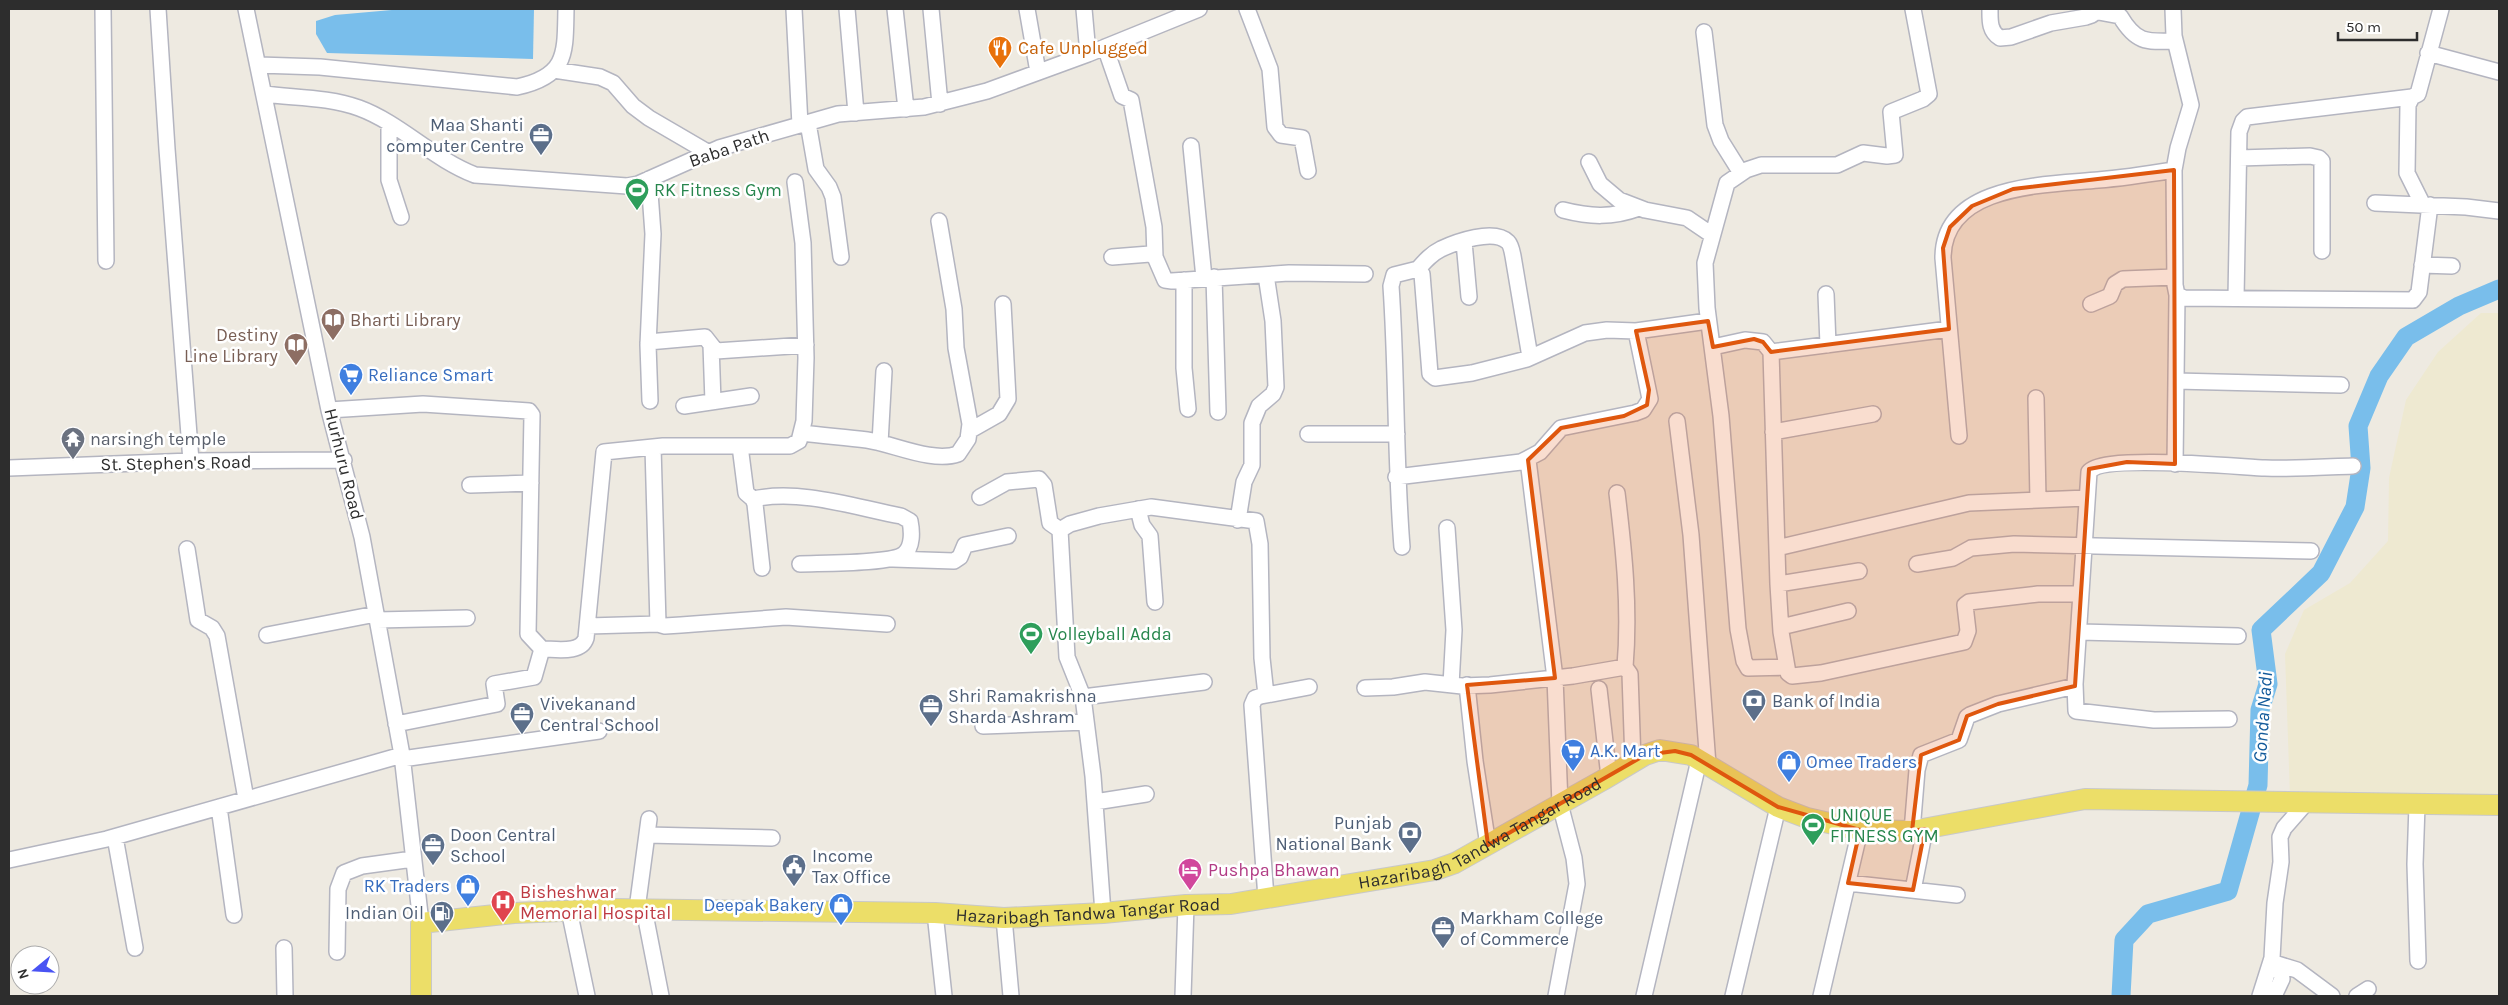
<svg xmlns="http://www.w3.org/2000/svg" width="2508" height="1005" viewBox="0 0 2508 1005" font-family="Karla,sans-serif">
<rect width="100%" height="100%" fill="#eeeae1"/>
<path fill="#eee9d1" d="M2481,313H2499V795L2290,796L2285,654L2304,610L2350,583L2388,541L2389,478L2406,400L2438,352Z"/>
<path fill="#79beeb" d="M403,9H534L533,59L327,53L316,34V21L335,15Z"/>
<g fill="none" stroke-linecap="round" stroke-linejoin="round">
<path stroke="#79beeb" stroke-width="19" d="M2121,996L2124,940L2148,914L2228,891L2258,785L2260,710L2268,684L2261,630L2321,573L2355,507L2361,468L2358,426L2379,376L2406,337L2459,306L2499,289"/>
<defs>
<path id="minor" d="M103,9L106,261
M158,9L167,149L191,461
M246,9L329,410L362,537L402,755L421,923
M794,9L800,125
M847,9L856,113
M895,9L906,109
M931,9L940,104
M1027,9L1038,72
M1084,9L1088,54
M1247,9L1270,69L1275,127L1281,135L1302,138L1308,171
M1990,9C1990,20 1989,31 2000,38L2011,37L2051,23L2086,17L2092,15L2094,9
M2173,9L2174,36L2191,105L2178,148L2174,170L2175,285L2177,295L2184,298L2413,300L2419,292L2430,205
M2093,11L2120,16C2136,43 2146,42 2175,41
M1704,32L1715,125L1721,141L1741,173
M1105,47L1122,96L1131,100L1154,227L1155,257
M2428,53L2499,72
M259,65L320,67L517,87C568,76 565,53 566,9
M554,70L600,77L613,83L633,106L649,118L709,153
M264,94C295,98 329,97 359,108C400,123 433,159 475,175L627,186L638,184L719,148L838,114L924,107L987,91L1088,54L1199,9
M2412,97L2408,105L2407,173L2423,205
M808,123L816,169L829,187L833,197L841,257
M389,125V180L401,217
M1191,146L1204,278
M2239,158L2310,156L2319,158L2322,161V251
M1589,162L1600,184L1619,200L1645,210L1687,218L1712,235
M649,179L653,234L648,345L650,401
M2375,203L2466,207L2499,211
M1563,210C1590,217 1612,218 1639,208
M1464,242L1469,297
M1112,257L1150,254L1155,257L1165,280L1172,281L1289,273L1365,274
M2422,265L2452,266
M1418,269C1425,261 1431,254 1441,249C1456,242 1494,228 1508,242C1511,245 1512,251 1513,256L1530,357
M1214,277L1218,412
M1184,280V368L1188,409
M1826,294L1828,345
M2236,298L2239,132L2243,121L2247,117L2412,97L2418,94L2441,9
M2091,304L2110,296L2115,284L2123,279L2174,277
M648,342L705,337L716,351L806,345
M711,345L713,402
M1713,347L1745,340L1763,342L1771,352L1778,584L1781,632L1788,673L1792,676L1821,673L1964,642L1968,631L1965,605L1969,602L2038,594H2081
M1771,352L1949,329
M2176,381L2341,385
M2036,398L2038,500
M684,406L751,396
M329,410L423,404L529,411L532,415L528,634L542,649
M1677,421L1691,535L1708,765
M969,431L999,414L1008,399L1003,304
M1773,432L1873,414
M802,433C824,436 846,437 867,440C894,444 932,463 958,454L968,439L970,424L956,348L954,309L939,221
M1308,434H1397
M1959,436L1943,258C1943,184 2045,185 2098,180C2123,178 2149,174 2174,170
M880,443L884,371
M740,446L746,493L753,499L755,504L762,568
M653,447L658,624L665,626L681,625L786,617L887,624
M1528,460L1555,678L1560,804L1574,858L1577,884L1556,996
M2175,464L2177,295
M9,468L191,461L344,460
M1396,477L1521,462L1540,452L1561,428L1635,413L1643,410L1650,399L1636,331
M470,485L531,483
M1617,493C1624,551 1630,608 1625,667
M980,497L1007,482L1039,479L1044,485L1050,523L1060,530
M753,499C801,489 854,507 901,516L910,521C912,531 913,547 904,554C892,564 820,563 800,564
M1138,509L1142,525L1150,536L1155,602
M1238,520L1244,482L1252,465V423L1259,406L1273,394L1276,387L1273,321L1266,275
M1447,528L1454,630L1451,685
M1402,547C1395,460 1397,373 1391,286L1394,275L1418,269L1422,274L1430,374L1435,378L1472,373L1527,359L1585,333L1607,330L1636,331L1708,321
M1777,548L1969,503L2087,498
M187,549L198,620L212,628L217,636L246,799
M893,559L954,561L960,557L965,545L1008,536
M1917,564L1953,558L1971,548L2014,544L2311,551
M1778,584L1859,571
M377,620L467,618
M588,626L658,624
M1781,627L1848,611
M2080,632L2238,636
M267,635L376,614
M542,649C556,649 581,654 586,638L604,452L663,446H790L799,441L804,421L806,358L803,243L795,182
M1786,667L1748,668L1744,661L1738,629L1721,416L1707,308L1705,263L1727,183L1746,170L1761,165H1837L1863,153L1887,156L1895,155L1891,112L1923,99L1929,94L1913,9
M1467,685L1475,761L1488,845
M1365,688L1393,687L1425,682L1462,686L1490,685L1573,676L1625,667L1630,674L1633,762
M1599,689L1609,777
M1083,697L1204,682
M2229,719L2154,720L2076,711L2075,684L2089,472C2102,454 2239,467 2265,468C2295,469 2324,467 2353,466
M396,724L497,704L494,684L534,677L542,649
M983,726L1086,722
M402,759L599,731
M1095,802L1146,794
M2417,805L2415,864L2418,961
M219,807L234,915
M1912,831L1917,770L1921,755L1959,740L1967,717L1970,715L1998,704L2075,686
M647,835L772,838
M115,837L135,948
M9,860L107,839L402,755
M1848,883L1957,895
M1913,890L1925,829
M1266,898L1252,705L1255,698L1261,696L1309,687
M637,909L649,819
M644,909L661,996
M569,910L587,996
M935,913L944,996
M1103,913L1093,776L1083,697L1067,657L1060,530L1070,524L1099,516L1151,507L1256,521L1260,544L1262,658L1266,695
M1004,918L1011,996
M284,948L285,996
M337,952L338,889L344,873L362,866L413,859
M2271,962L2297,970L2332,996
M1183,996L1186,905
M1644,996L1699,760
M1733,996L1778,807
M1821,996L1860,830
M2260,996L2272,958L2275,903L2281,862L2280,837L2284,828L2305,804
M2274,996L2282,979L2280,965
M2357,996L2368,989"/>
<g id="major">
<path id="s1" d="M421,996V923L514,913L611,909L935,913L1004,918L1103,913L1186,905L1231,904L1435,870L1455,863L1603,780L1645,755L1660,750L1691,755L1778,807L1807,818L1860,830L1912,831L2085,799L2499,805"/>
</g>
</defs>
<use href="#minor" stroke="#b4b5c0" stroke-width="18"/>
<use href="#major" stroke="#c8c8c8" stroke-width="22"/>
<use href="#minor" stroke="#fff" stroke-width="15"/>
<use href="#major" stroke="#ecde68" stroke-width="20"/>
</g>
<path fill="#df570e" fill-opacity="0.2" stroke="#df570e" stroke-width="4" stroke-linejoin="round" d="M2174,170L2175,464L2127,462L2089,469L2075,686L1998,704L1967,716L1959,740L1921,755L1912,831L1925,829L1913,890L1848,883L1860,830L1778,807L1691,755L1675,751L1645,755L1488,845L1467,685L1555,678L1528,460L1561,428L1624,416L1647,405L1649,390L1636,331L1708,321L1713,347L1754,339L1763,342L1771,352L1949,329L1943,248L1950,227L1972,206L2013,189Z"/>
<defs>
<symbol id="restaurant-pin" viewBox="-11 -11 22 30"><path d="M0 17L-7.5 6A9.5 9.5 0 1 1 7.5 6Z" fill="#e8710a" stroke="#fff"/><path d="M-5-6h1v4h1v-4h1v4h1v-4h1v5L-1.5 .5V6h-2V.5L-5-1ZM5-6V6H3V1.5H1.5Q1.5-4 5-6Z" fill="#fff"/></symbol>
<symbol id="office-pin" viewBox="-11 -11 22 30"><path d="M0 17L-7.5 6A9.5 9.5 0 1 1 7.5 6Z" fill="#5c6f8a" stroke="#fff"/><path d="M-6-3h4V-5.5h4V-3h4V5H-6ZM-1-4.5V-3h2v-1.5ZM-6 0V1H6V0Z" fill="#fff"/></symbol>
<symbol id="stadium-pin" viewBox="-11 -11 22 30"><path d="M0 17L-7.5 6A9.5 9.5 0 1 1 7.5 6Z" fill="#2e9e5b" stroke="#fff"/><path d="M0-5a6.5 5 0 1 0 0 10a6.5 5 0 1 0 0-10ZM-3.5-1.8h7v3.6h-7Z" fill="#fff"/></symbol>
<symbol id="library-pin" viewBox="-11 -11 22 30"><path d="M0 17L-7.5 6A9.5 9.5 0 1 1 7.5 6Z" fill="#8d6e63" stroke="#fff"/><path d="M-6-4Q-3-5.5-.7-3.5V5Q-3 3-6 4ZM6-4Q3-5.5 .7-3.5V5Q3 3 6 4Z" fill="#fff"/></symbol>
<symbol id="supermarket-pin" viewBox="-11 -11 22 30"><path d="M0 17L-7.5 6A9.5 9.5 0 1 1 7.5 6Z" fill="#3f7fe0" stroke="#fff"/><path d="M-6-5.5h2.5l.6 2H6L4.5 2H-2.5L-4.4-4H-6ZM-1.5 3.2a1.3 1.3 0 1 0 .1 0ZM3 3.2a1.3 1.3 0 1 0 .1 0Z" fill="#fff"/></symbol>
<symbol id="temple-pin" viewBox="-11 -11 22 30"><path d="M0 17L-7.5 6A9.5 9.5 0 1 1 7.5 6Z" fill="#6b7280" stroke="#fff"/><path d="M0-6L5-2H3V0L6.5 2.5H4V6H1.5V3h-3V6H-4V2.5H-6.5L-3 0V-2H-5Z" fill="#fff"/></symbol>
<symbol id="bank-pin" viewBox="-11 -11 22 30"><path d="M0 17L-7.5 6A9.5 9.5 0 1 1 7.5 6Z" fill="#5c6f8a" stroke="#fff"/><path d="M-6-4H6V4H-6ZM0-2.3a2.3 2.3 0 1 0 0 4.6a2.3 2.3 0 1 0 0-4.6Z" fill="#fff"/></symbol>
<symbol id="shop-pin" viewBox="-11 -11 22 30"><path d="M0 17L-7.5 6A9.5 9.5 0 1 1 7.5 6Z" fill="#3f7fe0" stroke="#fff"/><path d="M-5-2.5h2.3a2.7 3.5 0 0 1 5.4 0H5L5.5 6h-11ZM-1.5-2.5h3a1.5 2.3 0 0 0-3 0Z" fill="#fff"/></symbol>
<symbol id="civic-pin" viewBox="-11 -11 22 30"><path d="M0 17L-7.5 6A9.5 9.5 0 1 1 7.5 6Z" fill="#5c6f8a" stroke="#fff"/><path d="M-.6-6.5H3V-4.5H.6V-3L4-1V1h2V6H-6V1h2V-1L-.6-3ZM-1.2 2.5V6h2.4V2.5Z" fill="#fff"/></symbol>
<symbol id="hotel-pin" viewBox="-11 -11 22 30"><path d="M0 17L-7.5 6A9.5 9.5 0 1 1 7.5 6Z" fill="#d1479c" stroke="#fff"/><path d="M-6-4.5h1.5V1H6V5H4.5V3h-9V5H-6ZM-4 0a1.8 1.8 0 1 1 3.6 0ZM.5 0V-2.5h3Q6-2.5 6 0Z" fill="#fff"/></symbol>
<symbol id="hospital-pin" viewBox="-11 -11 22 30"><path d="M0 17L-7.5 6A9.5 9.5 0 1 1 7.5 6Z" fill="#e0444e" stroke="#fff"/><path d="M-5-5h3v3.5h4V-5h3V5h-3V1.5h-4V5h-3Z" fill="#fff"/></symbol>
<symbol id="fuel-pin" viewBox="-11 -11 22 30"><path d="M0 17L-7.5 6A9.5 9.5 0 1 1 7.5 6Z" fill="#5c6f8a" stroke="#fff"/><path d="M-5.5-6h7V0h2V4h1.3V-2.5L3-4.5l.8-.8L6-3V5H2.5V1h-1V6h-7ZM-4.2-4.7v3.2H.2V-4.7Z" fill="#fff"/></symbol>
</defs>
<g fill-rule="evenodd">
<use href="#restaurant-pin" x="986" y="34" width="28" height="38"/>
<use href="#office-pin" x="527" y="121" width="28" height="38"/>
<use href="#stadium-pin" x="623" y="176" width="28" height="38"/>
<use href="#library-pin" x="319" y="306" width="28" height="38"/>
<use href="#library-pin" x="282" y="331" width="28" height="38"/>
<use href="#supermarket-pin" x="337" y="361" width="28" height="38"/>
<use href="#temple-pin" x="59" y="425" width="28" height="38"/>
<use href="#stadium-pin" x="1017" y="620" width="28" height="38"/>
<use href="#bank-pin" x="1740" y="687" width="28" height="38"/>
<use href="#office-pin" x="917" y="692" width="28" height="38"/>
<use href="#office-pin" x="508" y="700" width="28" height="38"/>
<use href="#supermarket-pin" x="1559" y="737" width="28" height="38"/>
<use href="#shop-pin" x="1775" y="748" width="28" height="38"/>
<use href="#stadium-pin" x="1799" y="811" width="28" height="38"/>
<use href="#bank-pin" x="1396" y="819" width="28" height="38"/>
<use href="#office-pin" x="419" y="831" width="28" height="38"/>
<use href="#civic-pin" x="780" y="852" width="28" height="38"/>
<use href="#hotel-pin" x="1176" y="856" width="28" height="38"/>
<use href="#shop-pin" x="454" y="872" width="28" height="38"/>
<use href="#hospital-pin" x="489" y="888" width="28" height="38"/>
<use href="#shop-pin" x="827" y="891" width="28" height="38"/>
<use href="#fuel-pin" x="428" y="899" width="28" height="38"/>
<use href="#office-pin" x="1429" y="914" width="28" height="38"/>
</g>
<g text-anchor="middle" stroke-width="5" stroke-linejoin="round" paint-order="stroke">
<g font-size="18" fill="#c56008" stroke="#fff" text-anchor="start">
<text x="1018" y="54">Cafe Unplugged</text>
</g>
<g font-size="18" fill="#4e5e75" stroke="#fff" text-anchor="start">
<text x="524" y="131" text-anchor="end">Maa Shanti<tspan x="524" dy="21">computer Centre</tspan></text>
<text x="948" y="702">Shri Ramakrishna<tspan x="948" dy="21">Sharda Ashram</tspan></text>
<text x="1772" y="707">Bank of India</text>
<text x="540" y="710">Vivekanand<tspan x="540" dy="21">Central School</tspan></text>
<text x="1392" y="829" text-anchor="end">Punjab<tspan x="1392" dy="21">National Bank</tspan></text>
<text x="450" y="841">Doon Central<tspan x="450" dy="21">School</tspan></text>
<text x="812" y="862">Income<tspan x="812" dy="21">Tax Office</tspan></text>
<text x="424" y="919" text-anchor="end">Indian Oil</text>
<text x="1460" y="924">Markham College<tspan x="1460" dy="21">of Commerce</tspan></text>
</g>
<g font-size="18" fill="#2d2d2d" stroke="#fff">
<text transform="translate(729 148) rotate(-19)" y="6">Baba Path</text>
<text transform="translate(176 463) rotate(-1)" y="6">St. Stephen's Road</text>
<text transform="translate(344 464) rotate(76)" y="6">Hurhuru Road</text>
<text dy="6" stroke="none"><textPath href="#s1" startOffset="1146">Hazaribagh Tandwa Tangar Road</textPath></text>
<text dy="6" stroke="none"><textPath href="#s1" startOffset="741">Hazaribagh Tandwa Tangar Road</textPath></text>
</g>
<g font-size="18" fill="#27864d" stroke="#fff" text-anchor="start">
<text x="654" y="196">RK Fitness Gym</text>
<text x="1048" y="640">Volleyball Adda</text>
<text x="1830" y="821">UNIQUE<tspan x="1830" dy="21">FITNESS GYM</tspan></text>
</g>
<g font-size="18" fill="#785e54" stroke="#fff" text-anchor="start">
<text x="350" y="326">Bharti Library</text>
<text x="278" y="341" text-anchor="end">Destiny<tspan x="278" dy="21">Line Library</tspan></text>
</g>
<g font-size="18" fill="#366cbe" stroke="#fff" text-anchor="start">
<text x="368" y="381">Reliance Smart</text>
<text x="1590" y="757">A.K. Mart</text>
<text x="1806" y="768">Omee Traders</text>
<text x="450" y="892" text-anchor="end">RK Traders</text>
<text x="824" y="911" text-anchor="end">Deepak Bakery</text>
</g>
<g font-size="18" fill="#5b616d" stroke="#fff" text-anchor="start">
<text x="90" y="445">narsingh temple</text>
</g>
<g font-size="18" fill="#b23c85" stroke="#fff" text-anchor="start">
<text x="1208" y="876">Pushpa Bhawan</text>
</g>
<g font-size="18" fill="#be3a42" stroke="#fff" text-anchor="start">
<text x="520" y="898">Bisheshwar<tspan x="520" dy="21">Memorial Hospital</tspan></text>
</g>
<g font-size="19" font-style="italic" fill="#135b9b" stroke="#fff">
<text transform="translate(2262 717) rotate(-86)" y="7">Gonda Nadi</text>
</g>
</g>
<rect width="2508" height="1005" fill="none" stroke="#2d2d2d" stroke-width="20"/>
<g transform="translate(35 970) rotate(252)"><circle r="24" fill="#ffffff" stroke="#ababab"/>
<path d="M0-4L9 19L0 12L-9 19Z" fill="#4953f3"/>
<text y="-8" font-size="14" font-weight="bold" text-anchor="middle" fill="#2d2d2d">N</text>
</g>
<path d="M2338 32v8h79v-8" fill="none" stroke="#2d2d2d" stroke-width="2.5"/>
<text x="2346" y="32" font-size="15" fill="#2d2d2d" stroke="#ffffff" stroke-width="4" paint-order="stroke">50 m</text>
</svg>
